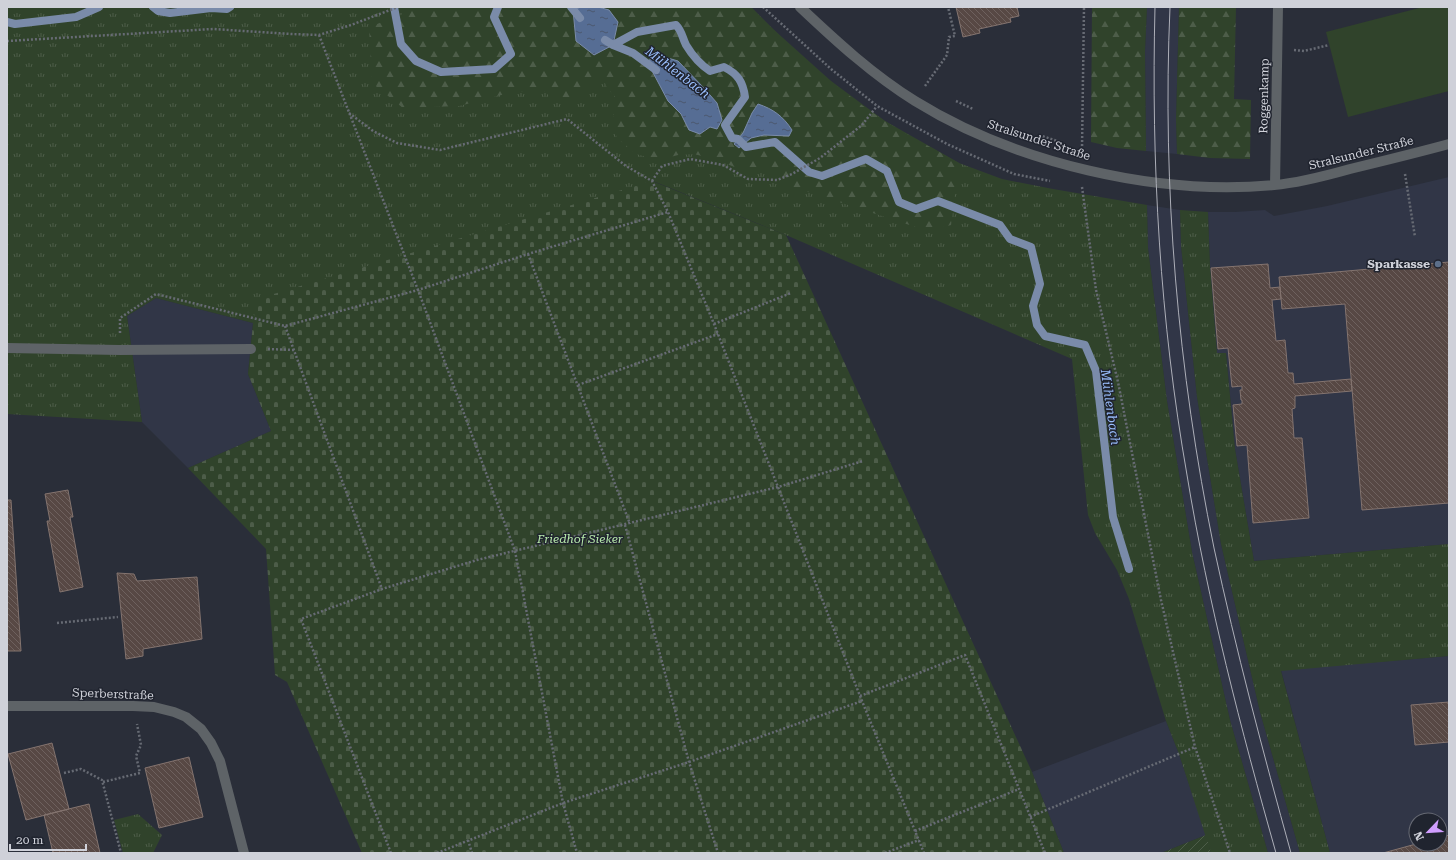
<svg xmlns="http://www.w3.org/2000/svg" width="1456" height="860" viewBox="0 0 1456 860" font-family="'Roboto Serif',serif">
<defs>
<pattern id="grass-tufts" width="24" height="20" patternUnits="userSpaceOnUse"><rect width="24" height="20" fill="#30432b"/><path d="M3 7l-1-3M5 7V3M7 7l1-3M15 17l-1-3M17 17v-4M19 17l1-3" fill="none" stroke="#4d5d49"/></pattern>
<pattern id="forest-firs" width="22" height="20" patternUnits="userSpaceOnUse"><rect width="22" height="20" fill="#30432b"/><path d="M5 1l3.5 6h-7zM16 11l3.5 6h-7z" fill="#4d5d49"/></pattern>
<pattern id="cemetery-stones" width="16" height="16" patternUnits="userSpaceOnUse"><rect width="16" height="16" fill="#30432b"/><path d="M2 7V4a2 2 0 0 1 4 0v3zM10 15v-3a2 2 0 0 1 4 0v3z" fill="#4d5d49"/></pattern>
<pattern id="garden-furrows" width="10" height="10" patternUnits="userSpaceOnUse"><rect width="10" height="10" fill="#30432b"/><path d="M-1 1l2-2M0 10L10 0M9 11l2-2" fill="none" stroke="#4d5d49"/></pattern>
<pattern id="water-ripples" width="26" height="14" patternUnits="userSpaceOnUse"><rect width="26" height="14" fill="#566d94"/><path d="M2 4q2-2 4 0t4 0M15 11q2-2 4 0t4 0" fill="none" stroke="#4b586f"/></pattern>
<pattern id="building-back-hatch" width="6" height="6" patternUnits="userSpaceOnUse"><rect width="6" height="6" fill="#574844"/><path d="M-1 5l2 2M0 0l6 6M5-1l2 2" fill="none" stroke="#6e615e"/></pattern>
</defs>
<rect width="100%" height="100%" fill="#2a2e39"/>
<path fill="#313647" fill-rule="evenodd" d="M1147,7H1179L1176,120L1177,154L1146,151L1145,51Z
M1449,177V544L1254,561L1235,449L1226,353H1217L1210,266L1208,212H1235L1265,210L1274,216L1327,206Z
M1147,205L1180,210L1181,246L1197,397L1221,544L1260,712L1300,853H1268L1230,720L1192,552L1167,401L1148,248Z
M156,298L253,323L248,374L271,431L188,468L142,422L127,316Z
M1449,656V853H1330L1281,670ZM1416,820H1440V844H1416Z
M1166,721L1179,754L1206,835L1161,853H1064L1032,772Z"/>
<path fill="url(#grass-tufts)" d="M7,7H751L773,29L831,81L885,121L959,163L1002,179L1053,189L1147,205L1148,248L1167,401L1192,552L1230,720L1268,853H1211L1179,754L1166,721L1129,599L1117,570L1095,533L1088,515L1072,359L786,235L653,181L255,319L253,323L156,298L127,316L142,422L7,414Z
M1180,210L1208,212L1210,266L1217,353H1226L1235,449L1254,561L1449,544V656L1281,671L1330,853H1300L1260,712L1221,544L1197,397L1181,246Z
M138,814L162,835L153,853H123L114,820Z"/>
<path fill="url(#forest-firs)" d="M422,7H751C792,49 836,89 885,121C909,136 935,149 959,163L951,225L928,231L793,187L773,171L742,170L717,160L694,154L678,155L659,160L636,154L617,138L612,121L618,100L608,89L602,77L574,101L554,100L542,89L509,93L459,106L403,108L372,83L369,27Z
M1092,7H1147L1145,51L1146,151L1117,148L1091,142Z
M1179,7H1236L1234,99L1251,100L1250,159L1210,158L1177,154L1176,120Z"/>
<path fill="url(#cemetery-stones)" d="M652,181L786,235L1032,772L1064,853H362L287,682L275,675L266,549L188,468L271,431L248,374L253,323L257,299Z"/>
<path fill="url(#garden-furrows)" d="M1206,835L1211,853H1161Z"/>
<path fill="#30432b" d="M1423,7H1449V91L1348,117L1326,32Z"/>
<path fill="url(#water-ripples)" stroke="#7a8ba9" d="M581,7H598L609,10L618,22L613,45L594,55L576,41L573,10Z
M651,53L678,61L703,87L717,103L722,120L717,129L710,127L700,134L689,130L681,114L668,101L649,65Z
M758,104C773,109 783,116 792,130L789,136L764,135L751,138L739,148L734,144L743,133L752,113Z"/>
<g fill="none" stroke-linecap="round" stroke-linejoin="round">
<path stroke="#7a8ba9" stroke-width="8" d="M153,7L158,11L170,13L211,8L227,9L230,7
M394,7L401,44L416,61L441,72L494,69L511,54L494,17L498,7
M571,7L580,18
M7,22L15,24L76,17L99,7
M605,40L613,45L637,32L676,25C682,31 682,37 686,45C692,55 701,65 710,71L724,67C738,74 743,82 745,97L725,125L732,138L738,139L746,147L775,142L809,172L822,176L866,159L887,171L899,202L916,209L938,201L1000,225L1010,239L1031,247L1040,284L1033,306L1037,325L1045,336L1085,345L1096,371L1113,517L1129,569
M613,45L633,53L656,70"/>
</g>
<path fill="url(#building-back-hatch)" stroke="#84746f" d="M956,7H1017L1019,16L1010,18L1011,22L979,29L980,33L963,37Z
M1449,262V503L1362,510L1345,304L1282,309L1279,277Z
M1268,264L1270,288L1280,287L1281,299L1272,300L1276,341L1285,340L1288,373H1293L1294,384L1351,379L1352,391L1295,396V408L1292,409L1294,438H1302L1309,518L1253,523L1247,445L1237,446L1233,405L1242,404V400H1241L1240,390H1242V386L1232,387L1228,348L1218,349L1211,268Z
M68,490L73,517H70L83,587L60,592L47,521H50L45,494Z
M7,500H11L21,651H7Z
M117,573L134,574L137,581L197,577L202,639L143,649V656L126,659Z
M1449,702V742L1415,745L1411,705Z
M52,743L69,809L26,820L8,754Z
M189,757L203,817L159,828L145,768Z
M89,804L100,853H53L44,815Z
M1449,835V853H1383L1416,844H1440V838Z"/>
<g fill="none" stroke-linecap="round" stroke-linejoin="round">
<path stroke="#676b74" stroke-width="2.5" stroke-dasharray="2 2" stroke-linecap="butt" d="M763,7L831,69L877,106L947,144L1014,174L1050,181
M319,35L418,290L515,551L563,803L577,853
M7,41L213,29L291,34L319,35L351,25L398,7
M1294,50L1304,51L1329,45
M925,86L947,55L949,37L955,36L948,7
M956,101L973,109
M349,113L373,131L397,143L440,150L567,119L626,166L652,181L668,212L714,324L862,701L924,853
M1039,135L1057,141
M1081,149H1082L1084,7
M1405,174L1415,237
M652,181L662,166L690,159L723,165L748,179L777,180L792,174L820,158L862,125L877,106
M1082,187L1096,290L1118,382L1161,600L1195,747L1230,853
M528,254L630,524
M714,324L791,293
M285,326L382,589
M120,333V318L156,294L285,326L418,290L528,254L668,212
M268,349L294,350
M578,385L718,334
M625,525L689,762L718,853
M57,623L118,617
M860,696L965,655L1045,853
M64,773L81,769L102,780L121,853
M103,782L140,773L136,756L141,745L137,724
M1030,817L1195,747
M915,831L1019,789
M468,840L472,853
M391,853L301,619L382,589L477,560L778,487L863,461
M437,853L563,803L689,762L862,701
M885,853L919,840"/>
<path stroke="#5e6367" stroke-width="10" d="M7,348L120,350L251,349"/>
<path stroke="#5e6367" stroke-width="10" d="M800,7C836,41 873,75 915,101C1015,163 1157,196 1274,185C1299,183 1325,176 1350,169C1383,161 1416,153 1449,144
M1275,185L1278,7
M7,706H133L154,707L174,712L186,717L201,729L211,743L220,761L244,853"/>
<path stroke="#adafb8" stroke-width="1" d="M1155,7C1151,164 1160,321 1187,475C1208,603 1241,729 1276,853
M1170,7C1162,188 1178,371 1214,548C1236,650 1263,752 1291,853"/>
</g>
<circle fill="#5c6f8a" stroke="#20242f" stroke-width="1.5" cx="1438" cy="264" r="4"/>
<g text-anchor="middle" stroke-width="3" stroke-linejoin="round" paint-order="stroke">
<g font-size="12" fill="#cfd1d9" stroke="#20242f">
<text transform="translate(1264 96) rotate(-89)" y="4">Roggenkamp</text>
<text transform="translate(1039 140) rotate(18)" y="4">Stralsunder Straße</text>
<text transform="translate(1361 153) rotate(-14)" y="4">Stralsunder Straße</text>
<text transform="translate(113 694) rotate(2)" y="4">Sperberstraße</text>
</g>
<g font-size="12" font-weight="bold" fill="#cfd1d9" stroke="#20242f" text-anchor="end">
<text x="1430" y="268">Sparkasse</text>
</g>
<g font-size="12" font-style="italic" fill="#b8eaac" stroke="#20242f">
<text x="580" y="543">Friedhof Sieker</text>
</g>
<g font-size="13" font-style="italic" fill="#9abffe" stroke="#20242f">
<text transform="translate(678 72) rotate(37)" y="5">Mühlenbach</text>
<text transform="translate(1111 407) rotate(82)" y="5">Mühlenbach</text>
</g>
</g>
<rect width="1456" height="860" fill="none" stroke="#cfd1d9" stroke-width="16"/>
<g transform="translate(1428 832) rotate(245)"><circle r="19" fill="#20242f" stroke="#666973"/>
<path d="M0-3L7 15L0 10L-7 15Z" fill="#d09dfe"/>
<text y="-6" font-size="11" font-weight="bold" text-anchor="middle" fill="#cfd1d9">N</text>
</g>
<path d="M10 844v6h76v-6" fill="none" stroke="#cfd1d9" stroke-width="2"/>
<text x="16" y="844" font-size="12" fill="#cfd1d9" stroke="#20242f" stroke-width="3" paint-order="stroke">20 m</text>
</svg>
